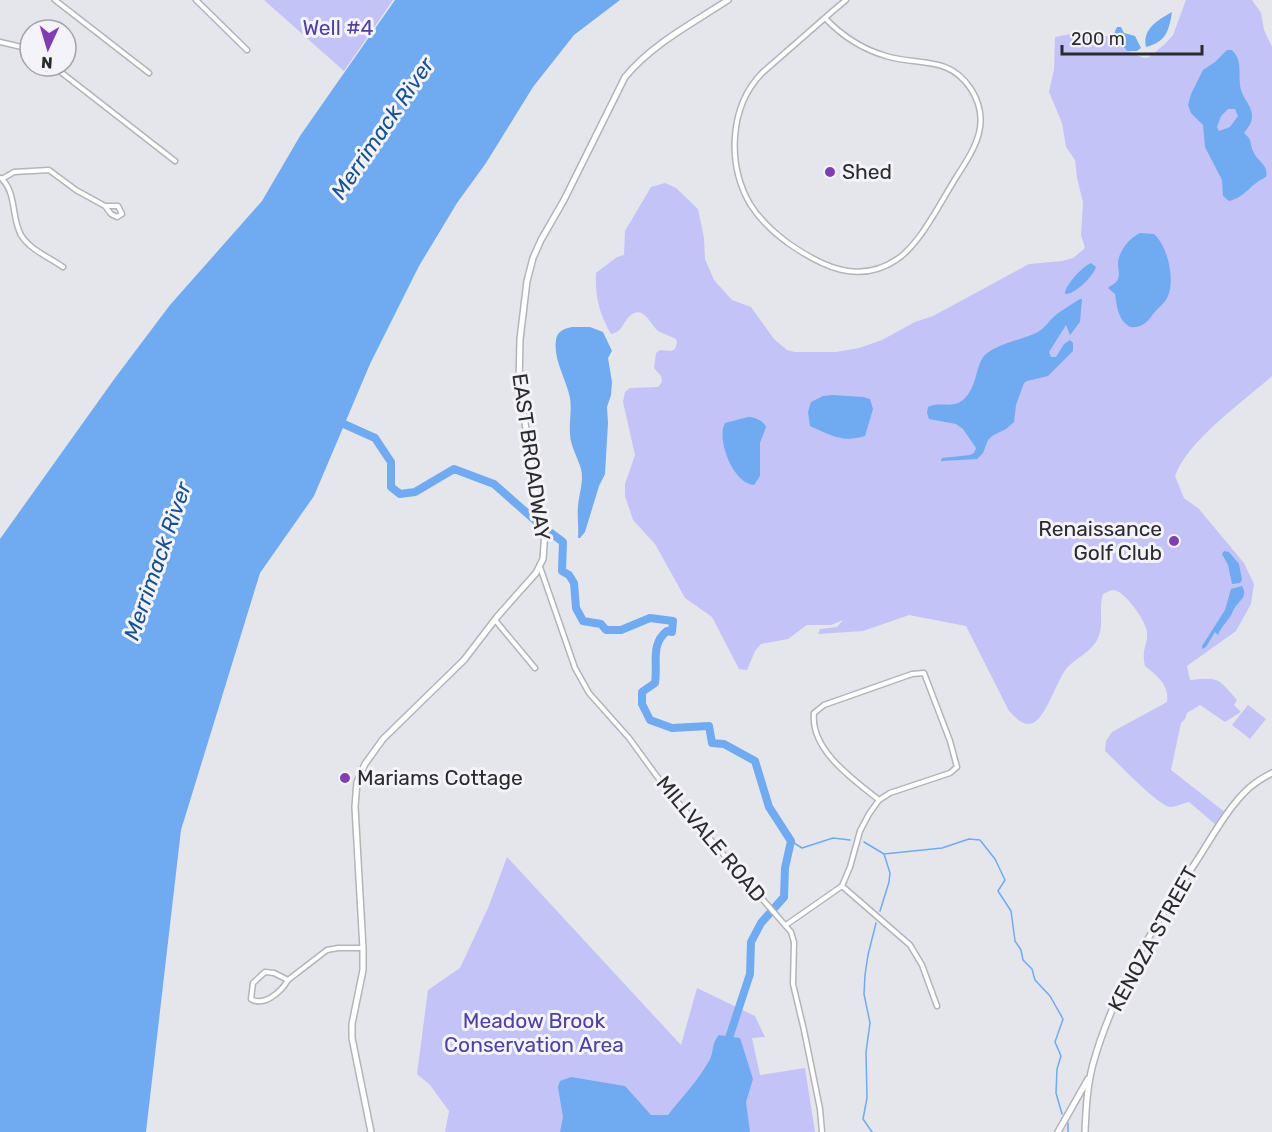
<svg xmlns="http://www.w3.org/2000/svg" width="1272" height="1132" viewBox="0 0 1272 1132" font-family="Rubik,sans-serif">
<rect width="100%" height="100%" fill="#e5e6eb"/>
<path fill="#c3c3f7" d="M264,0H393L344,71Z
M1186,0H1252L1261,13L1264,30L1272,47V376C1242,403 1189,439 1175,476L1184,498L1199,509L1244,563L1254,584L1251,604L1236,631L1187,666L1190,680C1219,677 1218,678 1237,700L1234,705L1241,712L1225,722L1200,705L1187,713L1185,719L1181,723L1171,770L1226,813L1216,825L1189,802C1183,803 1176,807 1171,807C1160,808 1115,760 1105,751L1106,741L1112,732L1167,702C1170,685 1156,675 1145,666C1141,649 1148,645 1147,633C1147,622 1127,595 1117,591C1111,589 1108,592 1103,594C1098,609 1105,626 1097,640C1090,654 1072,659 1064,672C1056,684 1045,718 1033,723C1023,727 1015,717 1009,711L966,626L909,615L863,631L818,634L820,629L837,627L843,620L831,625H807L788,639L761,644L755,651L747,670L739,669L712,617L685,598L655,544L633,520L625,496V484L635,455L623,402L625,392L630,388L658,387L662,382L661,376L654,368L656,353L660,350L671,351L675,349L677,343L676,339C671,336 663,334 658,331C651,325 643,305 631,315C623,321 623,332 611,334C599,314 595,296 596,273L617,257L624,255L625,231L651,187L665,183L676,188L698,209L704,238L705,259L714,280L732,300L751,307L774,339L787,350L795,352H836L859,348L882,340L915,322L933,316L1029,264L1062,261L1073,258L1085,248L1081,235L1083,202L1077,178L1075,160L1066,147L1062,123L1049,92L1054,69L1055,37L1071,34L1109,36L1127,51L1144,58L1149,57L1165,44L1173,35Z
M1248,705L1266,719L1250,739L1232,725Z
M507,857L681,1045L697,988L755,1016L765,1037L752,1038L760,1075L805,1068L815,1132H445L449,1111L430,1085L417,1074L428,990L460,968L488,908Z"/>
<path fill="#70aaf0" fill-rule="evenodd" d="M395,0H620L574,35L533,87L486,163L457,203L419,266L370,364L314,496L260,573L181,830L146,1132H0V539L115,378L170,305L262,201L300,136Z
M1172,12C1169,31 1166,42 1146,47C1142,29 1158,20 1172,12Z
M1117,27H1121L1124,33L1135,36L1141,48L1137,51H1127L1113,36Z
M1227,50H1232C1244,62 1237,75 1241,90C1244,100 1252,106 1252,116C1252,124 1248,127 1244,133C1253,141 1249,141 1253,151C1257,162 1269,164 1266,177C1250,184 1246,197 1229,201L1223,196L1222,180L1205,147L1203,125L1191,113L1188,105L1191,94L1203,70L1215,62ZM1228,109H1235L1238,116L1230,127L1219,131L1217,127L1221,116Z
M1140,233L1154,234C1168,247 1175,279 1168,296C1165,303 1158,308 1153,314C1147,323 1141,328 1130,327C1118,320 1117,307 1115,294L1108,288C1111,285 1116,284 1118,279C1120,274 1118,269 1118,264C1118,252 1129,238 1140,233Z
M1091,263L1096,267C1093,277 1074,295 1065,294C1065,285 1082,267 1091,263Z
M1080,299H1082L1080,322L1070,335L1066,325L1049,352L1051,357H1056L1064,344L1070,340L1073,343V351L1048,376L1027,381L1024,383L1016,405L1014,422L1006,429L992,436L988,440L983,453L977,459L941,461L942,458L970,455L974,453L976,448L963,429L956,424L929,419L927,413L928,407C939,401 952,409 963,400C978,387 975,365 985,355C997,344 1021,340 1036,333C1045,329 1049,320 1057,314C1064,309 1072,304 1080,299Z
M572,327H590L603,332L612,351L608,358L612,382L611,395L607,407L608,423L605,474L599,486L585,532L580,538H578C579,527 577,516 578,506C579,494 584,481 581,469C578,458 570,445 570,434C569,422 572,410 570,398C566,378 553,360 556,340C557,331 564,329 572,327Z
M833,395L863,397L870,399L873,409L865,436C841,443 831,435 810,426L808,412L811,402L823,396Z
M748,417C755,417 764,421 766,427L760,443V476L754,485C733,484 716,439 725,423Z
M1224,551L1229,552L1239,564L1242,580L1240,583L1232,584L1228,565L1222,554Z
M1242,586C1249,598 1237,601 1233,611C1229,621 1221,626 1218,635L1215,632L1206,647L1202,649V646L1225,610L1231,589Z
M719,1035L740,1038L753,1079L746,1102L750,1132H560L563,1117L558,1087L560,1081L571,1077L625,1086L651,1115H668C682,1097 698,1081 709,1061C715,1051 710,1046 719,1035Z"/>
<g fill="none" stroke-linecap="round" stroke-linejoin="round">
<path stroke="#70aaf0" stroke-width="1.5" d="M791,841L802,848L833,838L850,840
M864,842L884,854L942,848L969,839L980,840L995,859L1005,880L998,891L1011,911L1015,941L1021,950L1023,960L1032,969L1035,980L1050,996L1063,1019L1055,1042L1061,1056L1057,1069L1056,1093L1062,1114
M880,911L889,882L890,873L884,854
M1068,1123V1132
M872,1132L863,1119L867,1098L866,1052L870,1023L864,994L865,975L868,955L876,923"/>
<path stroke="#70aaf0" stroke-width="8" d="M335,420L375,438L391,462V487L400,494L415,492L454,469L494,484L537,522
M551,533L563,542L562,571L569,575L574,583L576,608L583,621L601,624L606,630H621L650,618L673,621L672,632L667,631C650,644 658,664 655,683L642,692V704L650,720L672,728L709,726L712,743L724,744L755,761L769,807L791,841L785,868L784,897L761,923L751,942L750,974L726,1047"/>
<defs>
<path id="minor" d="M55,0L149,73
M196,0L247,50
M825,18C842,36 862,49 886,56C918,66 949,55 971,89C992,122 975,148 957,176C941,201 920,245 896,260C858,285 821,266 788,243C773,232 760,220 750,204C727,164 729,107 762,73L834,10L846,0
M0,42L30,49
M53,66L175,161
M1,178C17,193 11,217 21,235C29,249 50,258 63,267
M2,179L14,172L49,170L76,190L105,206L111,214L117,217L122,214L118,206H105
M540,567L575,668L589,693L629,738L664,786L791,932L794,942L793,984L804,1030L820,1109L822,1132
M495,620L535,668
M842,886L910,945L922,965L937,1006
M786,925L842,886L850,867L860,831L869,814L879,800C854,780 810,750 814,713L824,705L912,674L924,673L950,741L957,767L950,773L890,793L879,800
M288,980L274,973L265,972L253,983L251,999C264,1007 281,992 288,980L327,950L338,948H363"/>
<path id="tertiary" d="M371,1132L352,1038V1024L363,970V949L355,807L357,782L365,764L383,739L464,660L497,617L536,573L543,559L545,531L538,505L519,385L520,339L527,281L533,258L541,240L564,200L625,77C652,44 693,23 728,0
M1058,1132L1088,1079
M1085,1132C1086,1109 1087,1086 1093,1064C1114,988 1158,920 1201,854C1214,833 1231,804 1249,788C1256,782 1264,777 1272,773"/>
</defs>
<use href="#minor" stroke="#b3b4b9" stroke-width="7"/>
<use href="#tertiary" stroke="#b3b4b9" stroke-width="8"/>
<use href="#minor" stroke="#fff" stroke-width="4"/>
<use href="#tertiary" stroke="#fff" stroke-width="5"/>
</g>
<g fill="#803eb2" stroke="#f3f3f9" stroke-width="2">
<circle cx="830" cy="172" r="6"/>
<circle cx="1174" cy="541" r="6"/>
<circle cx="345" cy="778" r="6"/>
</g>
<g text-anchor="middle" stroke-width="6" stroke-linejoin="round" paint-order="stroke">
<g font-size="21" fill="#4e41a1" stroke="#f3f3f9">
<text x="338" y="35">Well #4</text>
<text x="534" y="1028">Meadow Brook<tspan x="534" dy="24">Conservation Area</tspan></text>
</g>
<g font-size="21" fill="#2b2b2d" stroke="#f3f3f9" text-anchor="start">
<text x="842" y="179">Shed</text>
<text x="1162" y="536" text-anchor="end">Renaissance<tspan x="1162" dy="24">Golf Club</tspan></text>
<text x="357" y="785">Mariams Cottage</text>
</g>
<g font-size="21" fill="#2b2b2d" stroke="#f3f3f9">
<text transform="translate(531 457) rotate(82)" y="7">EAST BROADWAY</text>
<text transform="translate(711 839) rotate(50)" y="7">MILLVALE ROAD</text>
<text transform="translate(1153 939) rotate(-61)" y="7">KENOZA STREET</text>
</g>
<g font-size="22" font-style="italic" fill="#165191" stroke="#f3f3f9">
<text transform="translate(382 128) rotate(-56)" y="8">Merrimack River</text>
<text transform="translate(157 561) rotate(-71)" y="8">Merrimack River</text>
</g>
</g>
<g transform="translate(48 48) rotate(184)"><circle r="28" fill="#f3f3f9" stroke="#a3a3a7" stroke-width="1.5"/>
<path d="M0-4.5L10 22L0 15L-10 22Z" fill="#803eb2"/>
<text y="-9" font-size="16" font-weight="bold" text-anchor="middle" fill="#2b2b2d">N</text>
</g>
<path d="M1062 45v9h140v-9" fill="none" stroke="#2b2b2d" stroke-width="3"/>
<text x="1071" y="45" font-size="18" fill="#2b2b2d" stroke="#f3f3f9" stroke-width="4.5" paint-order="stroke">200 m</text>
</svg>
